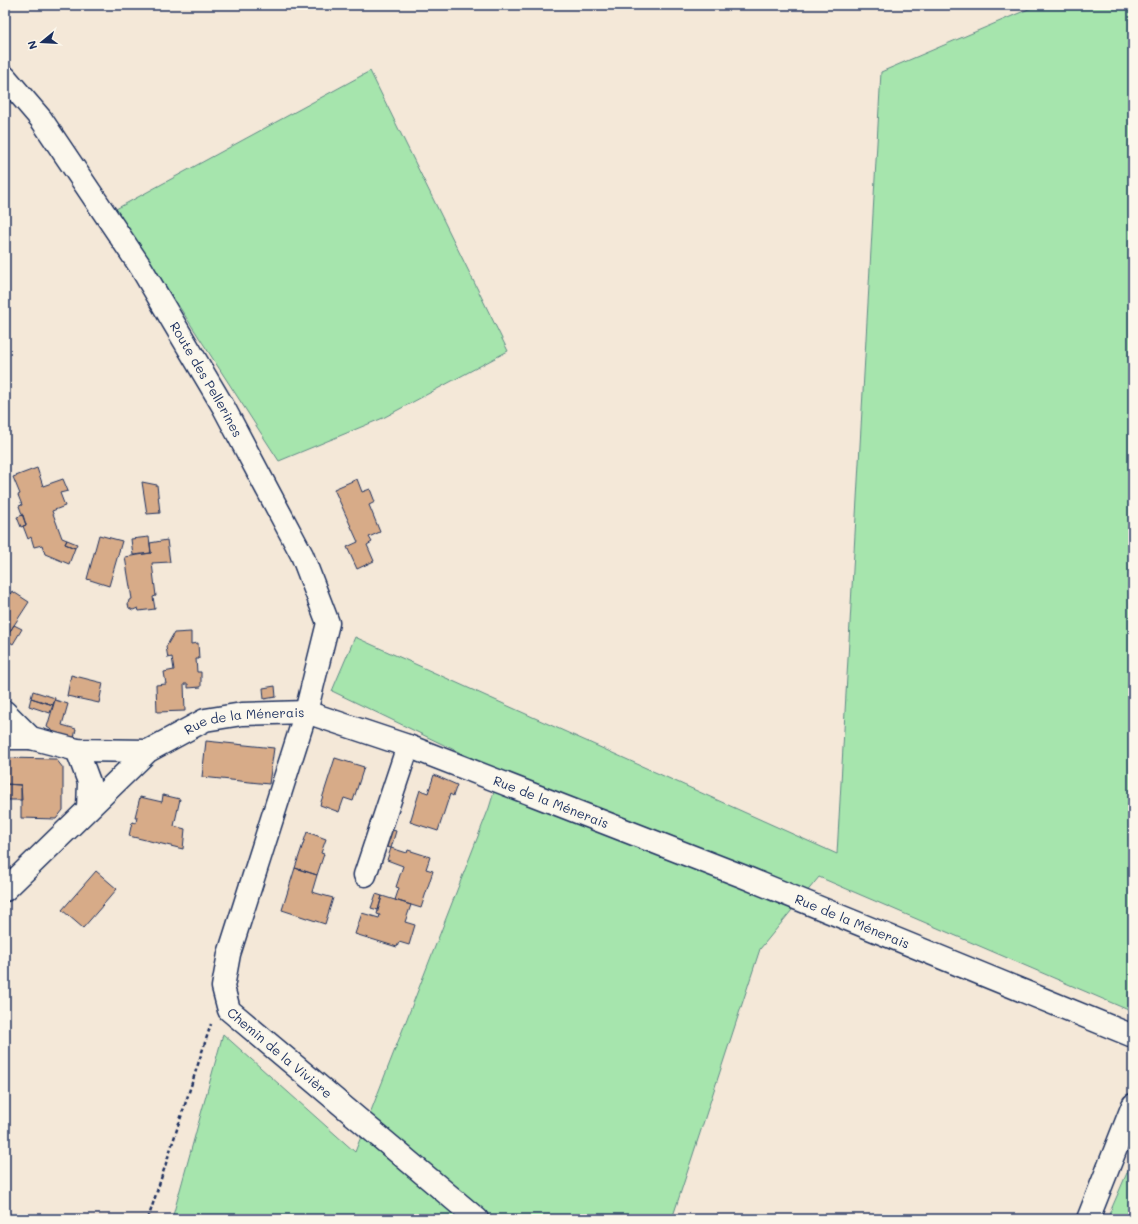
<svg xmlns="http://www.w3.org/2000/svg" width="1138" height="1224" viewBox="0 0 1138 1224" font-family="Mali,sans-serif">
<rect width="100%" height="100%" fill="#f4e8d8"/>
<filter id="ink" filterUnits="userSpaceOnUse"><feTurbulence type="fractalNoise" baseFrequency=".025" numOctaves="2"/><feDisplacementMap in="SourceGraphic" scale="8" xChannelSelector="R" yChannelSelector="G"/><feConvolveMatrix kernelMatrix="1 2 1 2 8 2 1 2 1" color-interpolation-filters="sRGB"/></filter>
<g filter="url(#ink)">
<path fill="#a6e5ad" stroke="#608a86" d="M1038,5H1133V1012L819,877L760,949L672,1219H172L223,1034L355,1152L489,808L500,772L332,691L355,637L837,854L881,72Z
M370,71L508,351L383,418L279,461L116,209Z
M1133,1159V1219H1107Z"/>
<path fill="#d7ab88" stroke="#1b2f5e" d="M37,468L43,486L63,479L68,491L60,493L65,506L52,511L62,538L67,540L65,544L75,548L69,564L45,554L42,545L34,547L31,537L28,539L23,526L26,525L19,506L22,505L18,495L20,494L13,477Z
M357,479L362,492L370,489L375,502L369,505L380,532L369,537L372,542L367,545L374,561L357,569L347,547L358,542L334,489Z
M142,482L157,485L160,513L147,514Z
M23,515L26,525L21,527L17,517Z
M99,535L122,541L109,586L87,579Z
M149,537L151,553L133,555L131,539Z
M67,540L77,544L75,548L65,544Z
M167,540L170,562L152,563L156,596L153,597L155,609L139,611L138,608L133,610L129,608L128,604L129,600L132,599L125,557L151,553L150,543Z
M12,591L29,602L5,639V602Z
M14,625L22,629L13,644L5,639Z
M191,632V644L198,643L199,659H196L197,672H201V687L188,688V684H184L185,711L157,712L156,685L166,684L164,672L174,670L172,657L168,658L166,647L174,633Z
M71,675L103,683L99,703L67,696Z
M275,686L276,697L264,699L263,688Z
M33,691L55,698L53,705L31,698Z
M31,698L53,705L50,713L29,706Z
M55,700L68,704L62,725L76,729L74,738L57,734L47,727Z
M206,741L274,748L269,784L202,777Z
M5,758L56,759L63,768V810L56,819L21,818V785L5,784Z
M335,758L364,767L353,801L344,798L339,812L320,805Z
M434,775L457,785L453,796L450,794L438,831L410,822L420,790L428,793Z
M5,784L21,785L22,800H5Z
M163,795L180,799L174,826L185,829L183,849L129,836L132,822L136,823L137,817H135L140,797L162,802Z
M389,829L396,831L391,848L383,846Z
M307,832L326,839L321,853L324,854L317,875L295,868Z
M391,848L407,853L408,850L430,857L426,869L433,871L421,908L395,900L399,888L396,887L403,866L387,860Z
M295,868L317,875L312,892L333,898L325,924L282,910Z
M96,871L117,889L83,928L62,910Z
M376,894L382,896L378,910L371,908Z
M382,896L411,905L405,922L415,925L409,945L399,942L397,947L355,934L362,913L379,918L380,915L377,914Z"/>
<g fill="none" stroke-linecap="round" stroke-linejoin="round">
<defs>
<g id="minor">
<path id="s1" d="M5,77L41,119L140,266L224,408L302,555L328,623L306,712L229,954L223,987L229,1010L477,1219"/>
<path d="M5,712L31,738"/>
<path d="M5,738H31L77,750L148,751"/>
<path d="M77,750L89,782L88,809"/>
<path d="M365,875L408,746"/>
<path id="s2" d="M5,890L148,751L205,720L242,714L306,712L408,746L742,876L1133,1036"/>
<path d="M1088,1219L1133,1105"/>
</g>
</defs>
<use href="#minor" stroke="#1b2f5e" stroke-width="25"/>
<path stroke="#1b2f5e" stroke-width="2.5" stroke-dasharray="4 3" stroke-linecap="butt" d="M148,1219L211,1024"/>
<use href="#minor" stroke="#fbf7ec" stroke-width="22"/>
</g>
</g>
<g text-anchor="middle" stroke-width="3.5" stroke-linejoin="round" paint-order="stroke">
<g font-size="13" fill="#1b2f5e" stroke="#fbf7ec">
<text dy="5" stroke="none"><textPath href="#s1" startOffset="364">Route des Pellerines</textPath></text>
<text dy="5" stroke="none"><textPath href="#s2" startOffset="303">Rue de la Ménerais</textPath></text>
<text dy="5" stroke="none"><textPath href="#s2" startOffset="627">Rue de la Ménerais</textPath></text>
<text dy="5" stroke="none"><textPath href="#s2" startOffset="951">Rue de la Ménerais</textPath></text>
<text dy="5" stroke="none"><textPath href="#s1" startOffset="1106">Chemin de la Vivière</textPath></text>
</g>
</g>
<rect width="1138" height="1224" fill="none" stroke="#fbf7ec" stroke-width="20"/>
<rect x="10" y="10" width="1118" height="1204" fill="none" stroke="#1b2f5e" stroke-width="1.5" filter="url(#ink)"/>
<g transform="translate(42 42) rotate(252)" stroke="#fbf7ec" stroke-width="3" paint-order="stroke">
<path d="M0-3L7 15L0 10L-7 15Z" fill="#1b2f5e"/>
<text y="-6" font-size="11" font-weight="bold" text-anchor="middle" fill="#1b2f5e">N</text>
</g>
</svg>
